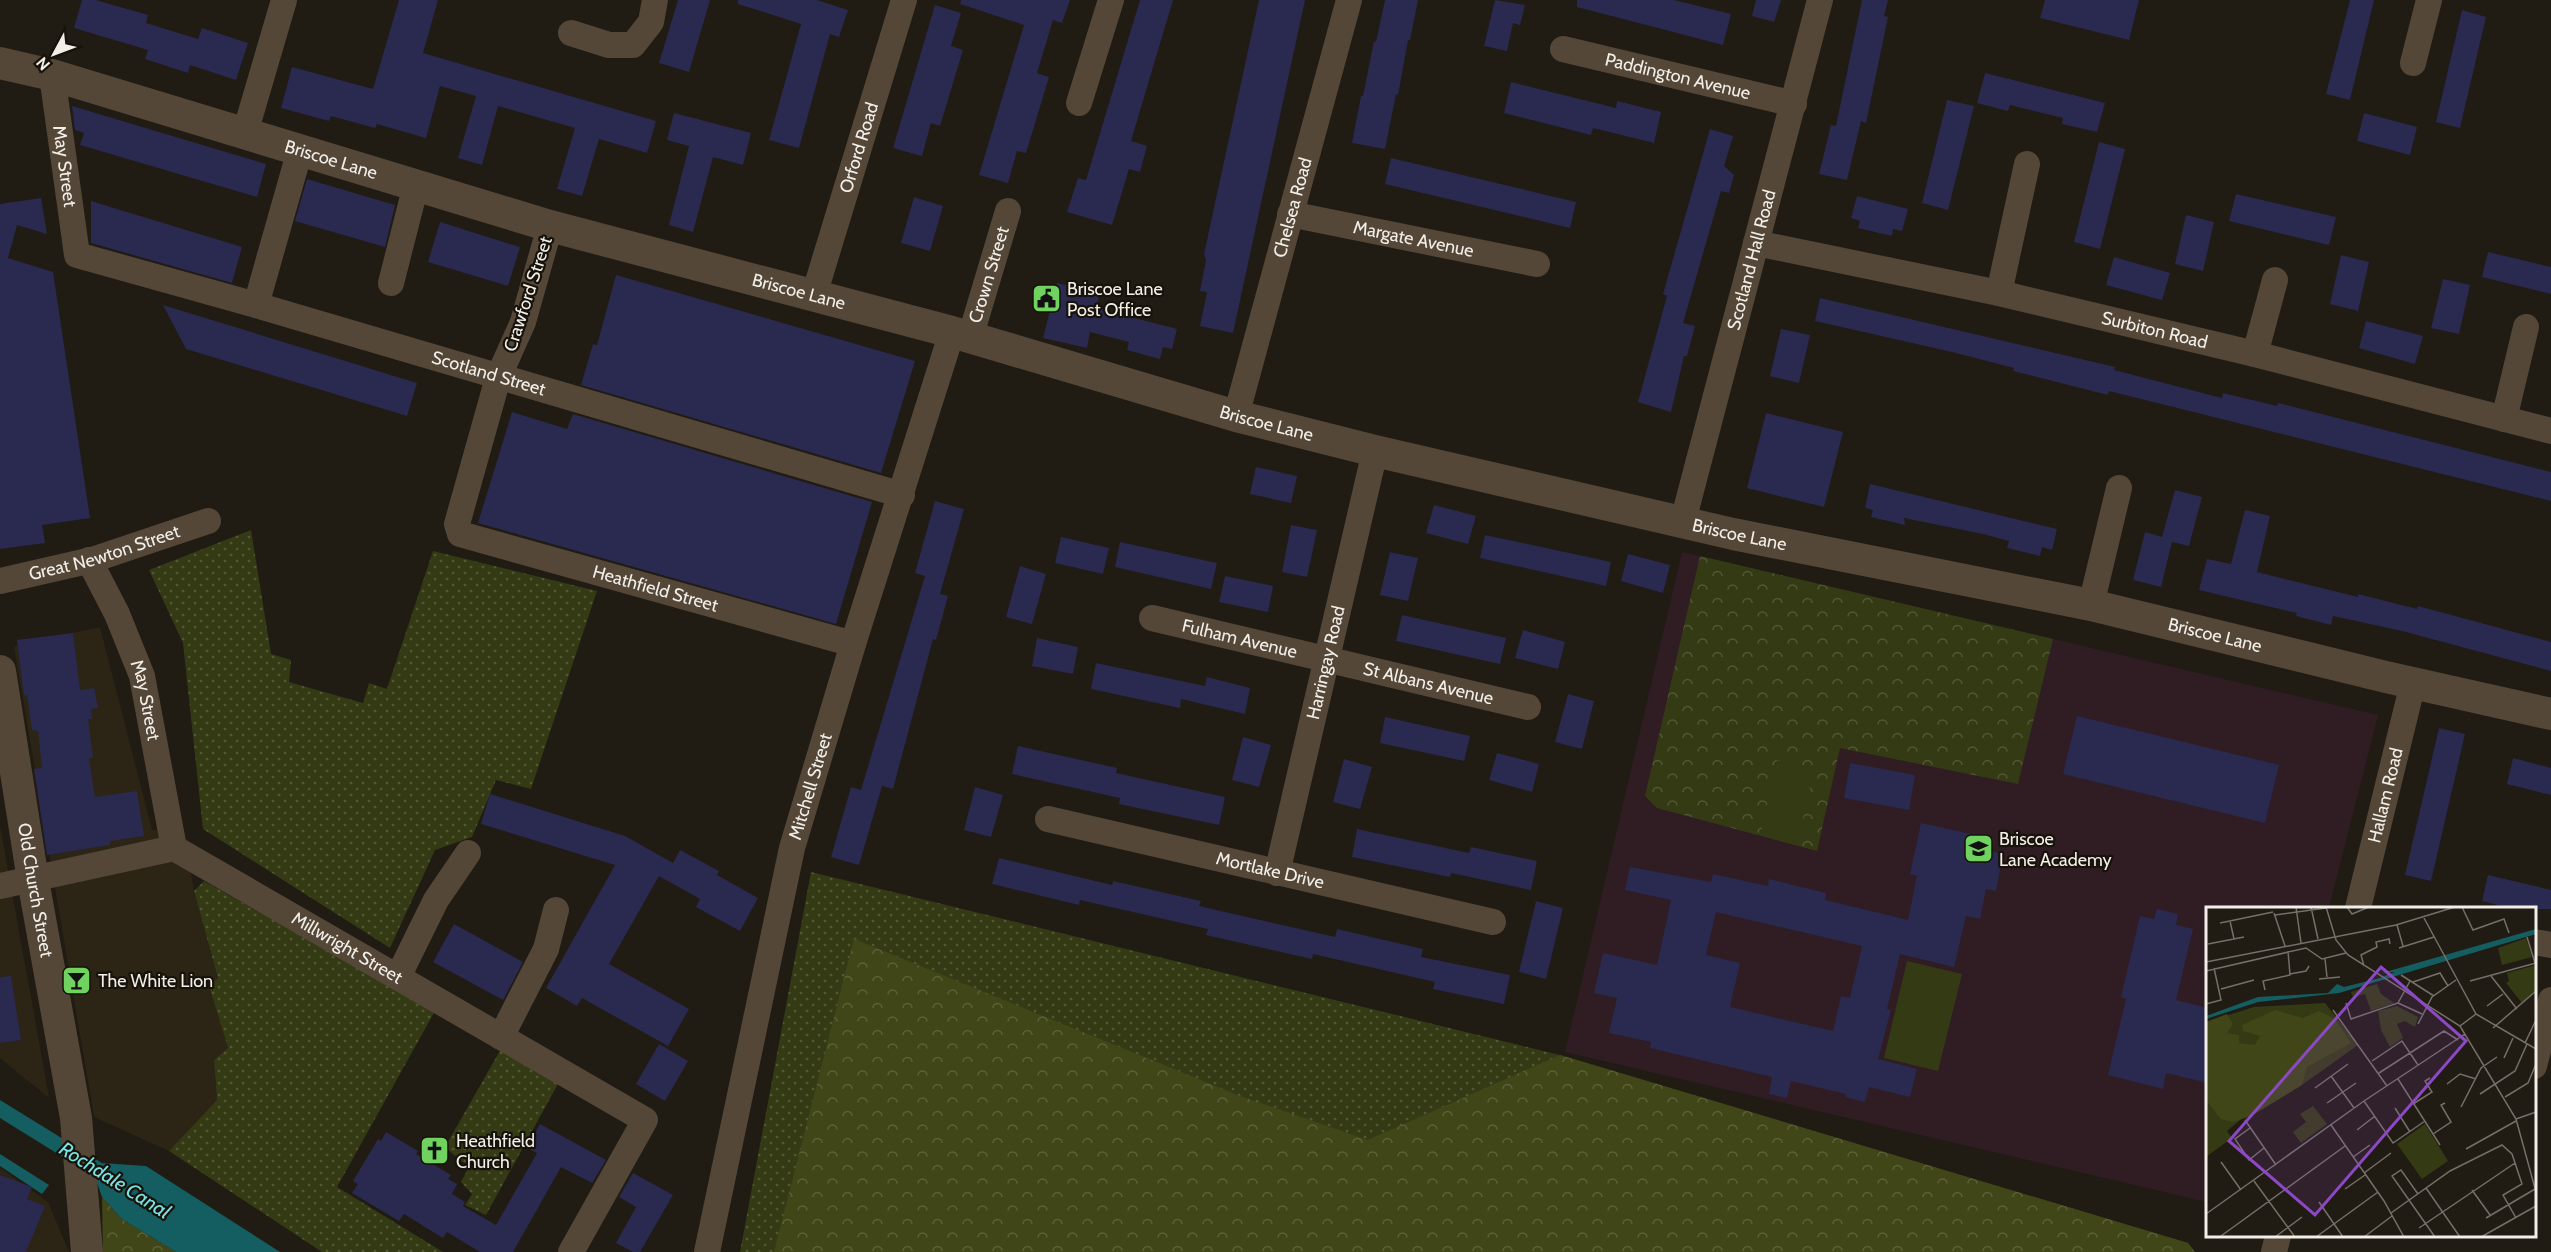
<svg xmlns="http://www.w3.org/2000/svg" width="2551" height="1252" viewBox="0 0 2551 1252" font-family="Cabin,sans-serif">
<defs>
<pattern id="grass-dots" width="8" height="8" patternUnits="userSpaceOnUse" patternTransform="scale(1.5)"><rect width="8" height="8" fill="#343a14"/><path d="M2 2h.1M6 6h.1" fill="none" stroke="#525736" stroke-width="1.8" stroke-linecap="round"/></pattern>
<pattern id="forest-crowns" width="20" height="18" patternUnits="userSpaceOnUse" patternTransform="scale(1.5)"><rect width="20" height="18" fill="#404617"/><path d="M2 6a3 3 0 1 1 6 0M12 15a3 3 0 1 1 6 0" fill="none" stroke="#5c6139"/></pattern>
<pattern id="park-crowns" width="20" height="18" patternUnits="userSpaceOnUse" patternTransform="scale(1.5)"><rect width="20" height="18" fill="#343a14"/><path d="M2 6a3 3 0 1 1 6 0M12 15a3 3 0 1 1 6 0" fill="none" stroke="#525736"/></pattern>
</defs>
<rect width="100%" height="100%" fill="#201b13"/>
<path fill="#2c2415" d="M100,627L152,830H184L194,891L218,978L209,986L228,1048L214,1060L217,1100L169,1151L94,1117L14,646Z
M0,826L42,1058L49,1098L0,1058Z
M0,1168L48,1202L69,1252H0Z"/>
<path fill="#2f1d23" d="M1682,552L2378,715L2329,908H2208L2207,1202L1565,1052Z"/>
<path fill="url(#grass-dots)" d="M251,530L271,654L291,660L289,682L363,703L369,683L387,689L433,551L597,591L531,789L496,780L472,837L435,850L390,948L203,829L183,643L149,570Z
M811,872L1560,1055L2188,1243L2195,1252H740Z
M204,881L435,1011L337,1187L443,1252H322L169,1151L217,1100L214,1060L228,1048L209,986L218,978L194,891Z
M501,1049L559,1082L486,1215L465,1205L472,1194L461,1182L470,1165L461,1161L445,1147Z"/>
<path fill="url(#forest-crowns)" d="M854,939L1240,1096L1368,1140L1560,1055L2188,1243L2195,1252H774Z
M102,1197L122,1219L176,1252H103Z"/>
<path fill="url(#park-crowns)" d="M1700,556L2053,639L2018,784L1840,748L1817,851L1657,808L1645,796Z"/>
<path fill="#343a14" d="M1777,760L1814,768L1798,841L1761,833Z
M1907,961L1962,974L1938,1071L1884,1058Z"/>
<path fill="#145e61" d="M0,1100L102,1163L146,1166L280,1252H176L122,1219L102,1197L95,1177L0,1118Z
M0,1154L49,1185L42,1194L0,1166Z"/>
<path fill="#2a2950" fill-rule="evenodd" d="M82,0H96L148,15L146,23L198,39L202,28L248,43L236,80L190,65L188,73L145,59L148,50L74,28Z
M399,0H438L423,53L656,121L647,153L599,139L582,196L557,189L575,128L498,106L482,165L458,158L476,96L440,86L426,138L377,124L375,128L331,116L329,121L281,108L292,67L373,89Z
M678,0H710L689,72L659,63Z
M738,0H817L848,10L839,37L830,34L799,148L769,140L801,24L738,4Z
M961,0H1070L1062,23L1053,20L1037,73L1049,77L1026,153L1017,151L1008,183L979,175L1024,25L960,4Z
M1140,0H1173L1131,141L1147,146L1140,172L1129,169L1112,225L1067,212L1078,178L1086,180Z
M1259,0H1305L1233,333L1200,326L1207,292L1200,291L1206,260L1204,254Z
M1385,0H1418L1410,40H1408L1398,95L1396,94L1385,149L1352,143L1361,96H1363L1374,41L1376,42Z
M1495,0L1525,5L1520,25L1513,23L1507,51L1484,46Z
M1577,0H1674L1731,14L1723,45L1577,7Z
M1756,0H1781L1774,22L1752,16Z
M1862,0H1888L1884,16L1888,17L1866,123L1861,121L1847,180L1819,174L1831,125L1836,126Z
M2045,0H2139L2129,40L2040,18Z
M2350,0H2374L2350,100L2326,94Z
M935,5L961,13L951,46L963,50L940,126L931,123L922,156L893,148Z
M2462,10L2486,17L2460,128L2436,122Z
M1985,73L2105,103L2097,132L2062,124L2063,118L2010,105L2008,111L1977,103Z
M1511,82L1616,108L1617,101L1661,112L1654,143L1593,128L1591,135L1504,113Z
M1947,100L1974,106L1948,210L1922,203Z
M72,106L266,164L257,197L80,145L84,133L75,130Z
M674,113L751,133L743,165L713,157L693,232L669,225L689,146L667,140Z
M2364,113L2417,127L2410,155L2357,141Z
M1710,129L1733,136L1724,166L1734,175L1729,193L1721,191L1683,323L1695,326L1687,356H1684L1671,412L1638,402L1667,296L1663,294Z
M2099,142L2125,149L2100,249L2074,242Z
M1391,158L1576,202L1570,228L1385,184Z
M307,179L395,205L385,247L295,221Z
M2236,194L2336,217L2329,245L2229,221Z
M1857,196L1908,209L1902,231L1893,229L1892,236L1858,228L1860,221L1851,218Z
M914,197L943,206L930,251L901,243Z
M41,198L47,234L17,225L8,258L53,272L90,518L42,525L45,543L0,549V204Z
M91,201L242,247L232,283L91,243Z
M2186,215L2214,222L2203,271L2175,264Z
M440,222L520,247L508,286L428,262Z
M2488,252L2551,267V294L2482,277Z
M2341,255L2369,262L2358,311L2330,304Z
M2114,257L2170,273L2162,300L2106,285Z
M616,275L915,361L881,473L581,385L593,344L597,345Z
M2443,279L2470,285L2459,334L2431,328Z
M1057,283L1100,293L1096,308L1177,329L1172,349L1163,347L1160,359L1127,350L1129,342L1090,332L1087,348L1043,338Z
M1820,298L2115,367L2114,370L2222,398L2223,393L2277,406L2278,403L2551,472V501L2109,391L2108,395L2013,371L2014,368L1952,352L1815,321Z
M163,305L417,383L407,416L186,349Z
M2366,321L2423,336L2415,364L2359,348Z
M1781,329L1810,335L1799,383L1770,376Z
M512,412L567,429L573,414L872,502L836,624L478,523Z
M1766,413L1843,432L1824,507L1747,488Z
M1256,467L1297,476L1291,503L1250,494Z
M1870,484L2057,529L2052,550L2042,547L2040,556L2007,548L2009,541L1983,534L1904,518L1905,525L1871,517L1873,510L1865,508Z
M2175,490L2202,497L2189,546L2172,542L2161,587L2133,580L2145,532L2162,537Z
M935,501L964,509L940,594L948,596L936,640L933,639L893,789L882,786L859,865L831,857L851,787L861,790L925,576L915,573Z
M1434,505L1476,516L1468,544L1426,533Z
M2245,510L2270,516L2257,572L2358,597V594L2417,609L2418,606L2551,642V671L2402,631L2333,616L2331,625L2296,616L2297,613L2199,590L2207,559L2231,564Z
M1291,525L1317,530L1307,577L1282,572Z
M1485,535L1611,562L1606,586L1480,558Z
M1061,537L1109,548L1103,574L1055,563Z
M1120,542L1217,563L1211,589L1115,567Z
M1390,552L1418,558L1408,601L1380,595Z
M1628,554L1670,565L1663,593L1621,581Z
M1020,566L1046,574L1032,624L1006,617Z
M1225,576L1273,586L1268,612L1219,602Z
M1402,615L1506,638L1500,664L1396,641Z
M1523,630L1565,642L1558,669L1515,658Z
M73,633L80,690L94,688L98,708L91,709L92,719H88L93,758H89L95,797L137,791L144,836L110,841V845L47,855L34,769L42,768L38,731L32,730L27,695L24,696L17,640Z
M1037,638L1078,647L1073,674L1032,666Z
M1096,663L1205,686L1207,677L1250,688L1245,714L1181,699L1180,708L1091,689Z
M1568,694L1594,701L1582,749L1555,742Z
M2077,716L2279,765L2265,823L2063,774Z
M1385,717L1470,736L1464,761L1380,743Z
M2439,728L2465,734L2431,881L2405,875Z
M1243,737L1271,745L1259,787L1232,780Z
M1018,746L1117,768L1116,773L1225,797L1219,825L1119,804L1120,798L1012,774Z
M1497,753L1539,764L1532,792L1489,780Z
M2513,758L2551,768V795L2507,784Z
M1344,759L1372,767L1360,809L1333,802Z
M1850,763L1915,775L1909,810L1844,798Z
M975,787L1003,795L991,837L964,830Z
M490,794L625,836L673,863L680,850L719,871L717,875L758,898L740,931L696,907L700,899L659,876L609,964L689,1009L668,1046L582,998L577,1006L546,988L615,865L481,824Z
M1921,823L1980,836L1977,848L2003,854L1996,891L1986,889L1980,919L1966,916L1954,967L1900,954L1887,1009L1891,1010L1878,1059L1917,1069L1910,1097L1869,1087L1865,1102L1845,1097L1846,1094L1791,1081L1787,1098L1769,1094L1772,1077L1650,1048L1651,1042L1609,1033L1617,998L1594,993L1603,953L1657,965L1671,900L1625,890L1630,867L1711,882L1713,874L1768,886L1769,879L1826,893L1825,900L1908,920L1917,876L1910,874ZM1716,912L1862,946L1850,998L1841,996L1833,1031L1730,1007L1740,963L1706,955Z
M1357,829L1469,853L1471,847L1537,861L1531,890L1451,873L1450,877L1352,857Z
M999,858L1112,885L1113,881L1201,901L1199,906L1335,937L1337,929L1423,949L1421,957L1510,975L1504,1004L1433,989L1435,982L1313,954L1312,959L1206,935L1208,929L1080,900L1079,905L992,884Z
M2488,875L2551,890V909H2512L2482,901Z
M1536,901L1563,908L1546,979L1519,972Z
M2157,909L2178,914L2176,925L2193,929L2176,1000L2208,1008V1083L2166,1073L2163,1089L2108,1075L2126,999L2121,997L2140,916L2154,919Z
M454,924L523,962L503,1000L433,962Z
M11,976L21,1040L0,1043V977Z
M659,1044L688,1061L665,1101L636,1084Z
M540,1124L606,1160L592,1183L561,1167L513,1252H480L447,1232L443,1238L404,1214L399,1221L352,1193L358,1184L353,1181L378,1139L381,1141L386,1132L418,1151L416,1154L451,1175L448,1179L457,1184L452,1194L465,1202L463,1206L496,1225L537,1153L527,1148Z
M633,1173L673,1195L640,1252H633L616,1243L636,1207L619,1197Z
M0,1175L32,1187L27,1199L45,1206L26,1252H0Z"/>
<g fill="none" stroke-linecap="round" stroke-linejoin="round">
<g stroke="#554738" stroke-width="26">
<path d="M571,33L609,45H633L651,22L655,0"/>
<path id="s1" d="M1563,49L1794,104"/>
<path d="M2413,63L2429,0"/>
<path id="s2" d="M52,75L77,255L256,305L902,495"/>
<path d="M1079,103L1111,0"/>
<path d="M245,133L284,0"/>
<path id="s3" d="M1290,214L1537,264"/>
<path id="s4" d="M550,226L523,322L498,378L457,524L460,534L853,644"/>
<path id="s5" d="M1756,243L1999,293L2255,354L2551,431"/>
<path d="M391,283L416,185"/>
<path d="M1999,293L2027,164"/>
<path id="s6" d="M814,295L904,0"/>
<path d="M256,305L300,150"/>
<path id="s7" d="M970,338L1008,211"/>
<path d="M2255,354L2275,280"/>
<path id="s8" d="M1236,416L1349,0"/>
<path d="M2504,419L2526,327"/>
<path id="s9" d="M1683,521L1820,0"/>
<path id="s10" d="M89,560L117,614L142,676L174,848"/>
<path id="s11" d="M0,581L92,560L208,521"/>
<path d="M2091,605L2119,488"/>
<path id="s12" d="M1152,618L1528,707"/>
<path id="s13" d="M1048,819L1493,922"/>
<path id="s14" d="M1277,873L1375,451"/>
<path id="s15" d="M0,886L174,848L645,1120L571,1252"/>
<path id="s16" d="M2358,908L2413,683"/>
<path d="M2534,942L2551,945"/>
<path d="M398,977L436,900L468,853"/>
<path d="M501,1037L546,949L556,910"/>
<path d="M2534,1066L2551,1000"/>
<path id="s17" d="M707,1252L792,848L853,644L952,332"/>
<path d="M2274,1252L2278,1236"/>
</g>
<g stroke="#554738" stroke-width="32">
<path id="s18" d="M0,63L52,75L550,226L952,332L1236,416L1375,451L1733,534L2091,605L2386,677L2551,714"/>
<path id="s19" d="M0,671L33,880L76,1118L87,1252"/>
</g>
</g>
<defs>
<symbol id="civic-square" viewBox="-11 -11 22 22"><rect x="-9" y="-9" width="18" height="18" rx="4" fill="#70d35f" stroke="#17120a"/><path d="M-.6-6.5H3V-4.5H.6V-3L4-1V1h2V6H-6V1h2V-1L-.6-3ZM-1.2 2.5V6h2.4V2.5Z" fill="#111"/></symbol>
<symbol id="school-square" viewBox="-11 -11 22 22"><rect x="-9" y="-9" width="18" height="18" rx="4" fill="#70d35f" stroke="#17120a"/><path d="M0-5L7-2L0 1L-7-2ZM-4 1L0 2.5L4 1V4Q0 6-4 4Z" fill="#111"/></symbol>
<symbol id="bar-square" viewBox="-11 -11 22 22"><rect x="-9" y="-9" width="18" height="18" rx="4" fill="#70d35f" stroke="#17120a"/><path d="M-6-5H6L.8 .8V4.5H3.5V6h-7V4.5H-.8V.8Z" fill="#111"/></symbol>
<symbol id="church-square" viewBox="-11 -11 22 22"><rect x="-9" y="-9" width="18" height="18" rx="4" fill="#70d35f" stroke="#17120a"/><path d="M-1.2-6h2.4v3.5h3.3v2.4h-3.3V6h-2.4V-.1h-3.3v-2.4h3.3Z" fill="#111"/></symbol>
</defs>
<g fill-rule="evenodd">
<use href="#civic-square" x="1030" y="282" width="33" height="33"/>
<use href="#school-square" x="1962" y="832" width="33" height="33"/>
<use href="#bar-square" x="60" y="964" width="33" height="33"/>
<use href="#church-square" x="418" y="1134" width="33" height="33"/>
</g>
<g text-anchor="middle" stroke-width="4.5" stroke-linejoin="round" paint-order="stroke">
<g font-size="18" fill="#f2efe9" stroke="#17120a">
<text dy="6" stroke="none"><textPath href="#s1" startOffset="118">Paddington Avenue</textPath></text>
<text dy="6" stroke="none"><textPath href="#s6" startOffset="154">Orford Road</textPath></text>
<text dy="6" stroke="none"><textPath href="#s18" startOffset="345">Briscoe Lane</textPath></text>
<text dy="6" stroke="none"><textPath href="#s2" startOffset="92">May Street</textPath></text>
<text dy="6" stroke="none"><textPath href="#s8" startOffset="216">Chelsea Road</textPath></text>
<text dy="6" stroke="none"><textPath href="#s3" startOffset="126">Margate Avenue</textPath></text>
<text dy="6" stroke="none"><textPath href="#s9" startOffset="270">Scotland Hall Road</textPath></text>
<text dy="6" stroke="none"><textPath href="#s7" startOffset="66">Crown Street</textPath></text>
<text dy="6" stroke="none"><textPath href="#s18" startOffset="831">Briscoe Lane</textPath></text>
<text transform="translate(528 294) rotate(-72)" y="6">Crawford Street</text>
<text dy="6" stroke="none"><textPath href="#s5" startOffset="408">Surbiton Road</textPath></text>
<text dy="6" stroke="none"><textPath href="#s2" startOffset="610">Scotland Street</textPath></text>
<text dy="6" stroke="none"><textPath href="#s18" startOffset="1317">Briscoe Lane</textPath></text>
<text dy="6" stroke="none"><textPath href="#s18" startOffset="1803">Briscoe Lane</textPath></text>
<text dy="6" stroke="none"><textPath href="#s11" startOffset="108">Great Newton Street</textPath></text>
<text dy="6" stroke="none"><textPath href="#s4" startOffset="526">Heathfield Street</textPath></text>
<text dy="6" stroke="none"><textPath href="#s18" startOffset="2289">Briscoe Lane</textPath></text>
<text dy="6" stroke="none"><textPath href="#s12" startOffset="90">Fulham Avenue</textPath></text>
<text dy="6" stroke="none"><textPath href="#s14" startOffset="216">Harringay Road</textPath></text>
<text dy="6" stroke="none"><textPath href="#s12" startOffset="284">St Albans Avenue</textPath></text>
<text dy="6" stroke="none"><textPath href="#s10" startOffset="152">May Street</textPath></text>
<text dy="6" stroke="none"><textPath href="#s17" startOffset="477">Mitchell Street</textPath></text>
<text dy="6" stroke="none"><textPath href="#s16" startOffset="116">Hallam Road</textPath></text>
<text dy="6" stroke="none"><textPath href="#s13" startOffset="228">Mortlake Drive</textPath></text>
<text dy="6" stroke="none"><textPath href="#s19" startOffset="222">Old Church Street</textPath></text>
<text dy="6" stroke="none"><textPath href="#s15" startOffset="378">Millwright Street</textPath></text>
</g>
<g font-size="18" fill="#f2efe9" stroke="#17120a" text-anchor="start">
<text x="1067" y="295">Briscoe Lane<tspan x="1067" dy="21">Post Office</tspan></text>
<text x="1999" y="845">Briscoe<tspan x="1999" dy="21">Lane Academy</tspan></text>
<text x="98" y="987">The White Lion</text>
<text x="456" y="1147">Heathfield<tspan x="456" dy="21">Church</tspan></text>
</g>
<g font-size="20" font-style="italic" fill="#79e3e6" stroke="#17120a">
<text transform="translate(115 1180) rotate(32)" y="7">Rochdale Canal</text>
</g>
</g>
<g transform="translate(2206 907)">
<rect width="330" height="330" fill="#201b13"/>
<path d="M320,31L326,50L296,58L292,41ZM171,77L175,87L188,96L165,104L159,87L147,90L145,85ZM119,96L152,138L96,178L45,209H39L21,224L26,231L0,250V115L48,100ZM191,99L212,110L209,120L199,114L191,117L197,131L184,140L175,123L172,104Z" fill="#343a14"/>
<path d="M69,103L97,111L113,104L129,112L145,136L101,160L96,178L45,209L27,215L15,212L0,193V115L21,107L27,117L21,126L33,128V136L49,138L54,129L37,124L36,118Z" fill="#404617"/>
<path d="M330,58V83L316,96L300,76L303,74L301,66ZM107,199L121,217L95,236L87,225L100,215L94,207ZM219,217L242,254L216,272L191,237Z" fill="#343a14"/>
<path d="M219,223L238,250L222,261L204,234Z" fill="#343a14"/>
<path d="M330,22V27L133,86L52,95L0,112V109L52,90L122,86L131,77L138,80L174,71L189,65L176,66Z" fill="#145e61"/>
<path fill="none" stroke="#747069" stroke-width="1.5" d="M90,0L95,36M105,0L112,32M120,0L130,33L142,48L254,119L310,212L330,285M141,0L146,7L163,0M256,0L267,23L298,12L303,26M68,6L79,39M69,8L120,1M218,11L270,107L330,142M24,14L28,32M14,16L67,5M191,18L197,39M321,30L329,56M2,37L38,30M193,41L228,30M119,52L121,70M0,55L190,18L249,0M158,59L155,48L171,40L170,35L183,32L184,37M0,64L100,41L116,52L140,46M84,67L100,64L103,59M195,68L228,89M285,69L311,102M113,72L134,70M264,74L330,56M207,75L234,66L242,79M15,82L48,73M59,83L57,74L84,68L82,44M140,96L145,112L192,96L204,74M192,96L216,107M0,97L15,93L8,61M281,99L297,87M127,103L181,179M212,117L226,90L250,73M254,119L270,107M287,121L330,84M319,136L330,113M298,151L307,131M166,154L196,134L212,158M173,166L238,124L252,133M125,169L148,201M192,172L234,238M241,177L254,167L270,172M109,181L142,157M274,187L309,164L321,137M299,190L322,176L330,157M158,194L187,236L219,214M121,196L150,176M207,197L226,185L219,174L224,171M255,200L275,161L291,150M189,201L204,225M310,212L330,205M39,213L70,258M125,218L178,294L198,330M44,221L29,232L43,253L58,241M151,223L169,209M227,227L245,215L235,198L239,196M260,242L310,214M147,250L164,238M15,255L35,283M158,266L185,246M48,274L89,330M220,281L254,330M139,282L159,268M266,283L284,308M212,287L195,263L186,269L229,330M113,295L137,330M185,306L244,264L296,238L306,247L316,277L297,288L310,311M0,307L158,194L259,127M280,311L329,282M213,321L309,256M15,329L139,239M69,330L96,310M110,330L172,285M158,330L186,309M275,330L330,299"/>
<path fill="#8d49c5" fill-opacity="0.15" stroke="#8d49c5" stroke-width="3" d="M175,60L260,134L109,308L23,234Z"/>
<rect width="330" height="330" fill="none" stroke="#f2efe9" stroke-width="3"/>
</g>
<g transform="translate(54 54) rotate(229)" stroke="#17120a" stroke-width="4.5" paint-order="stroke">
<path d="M0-4.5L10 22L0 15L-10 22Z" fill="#f2efe9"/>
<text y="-9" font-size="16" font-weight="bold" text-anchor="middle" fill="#f2efe9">N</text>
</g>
</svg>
